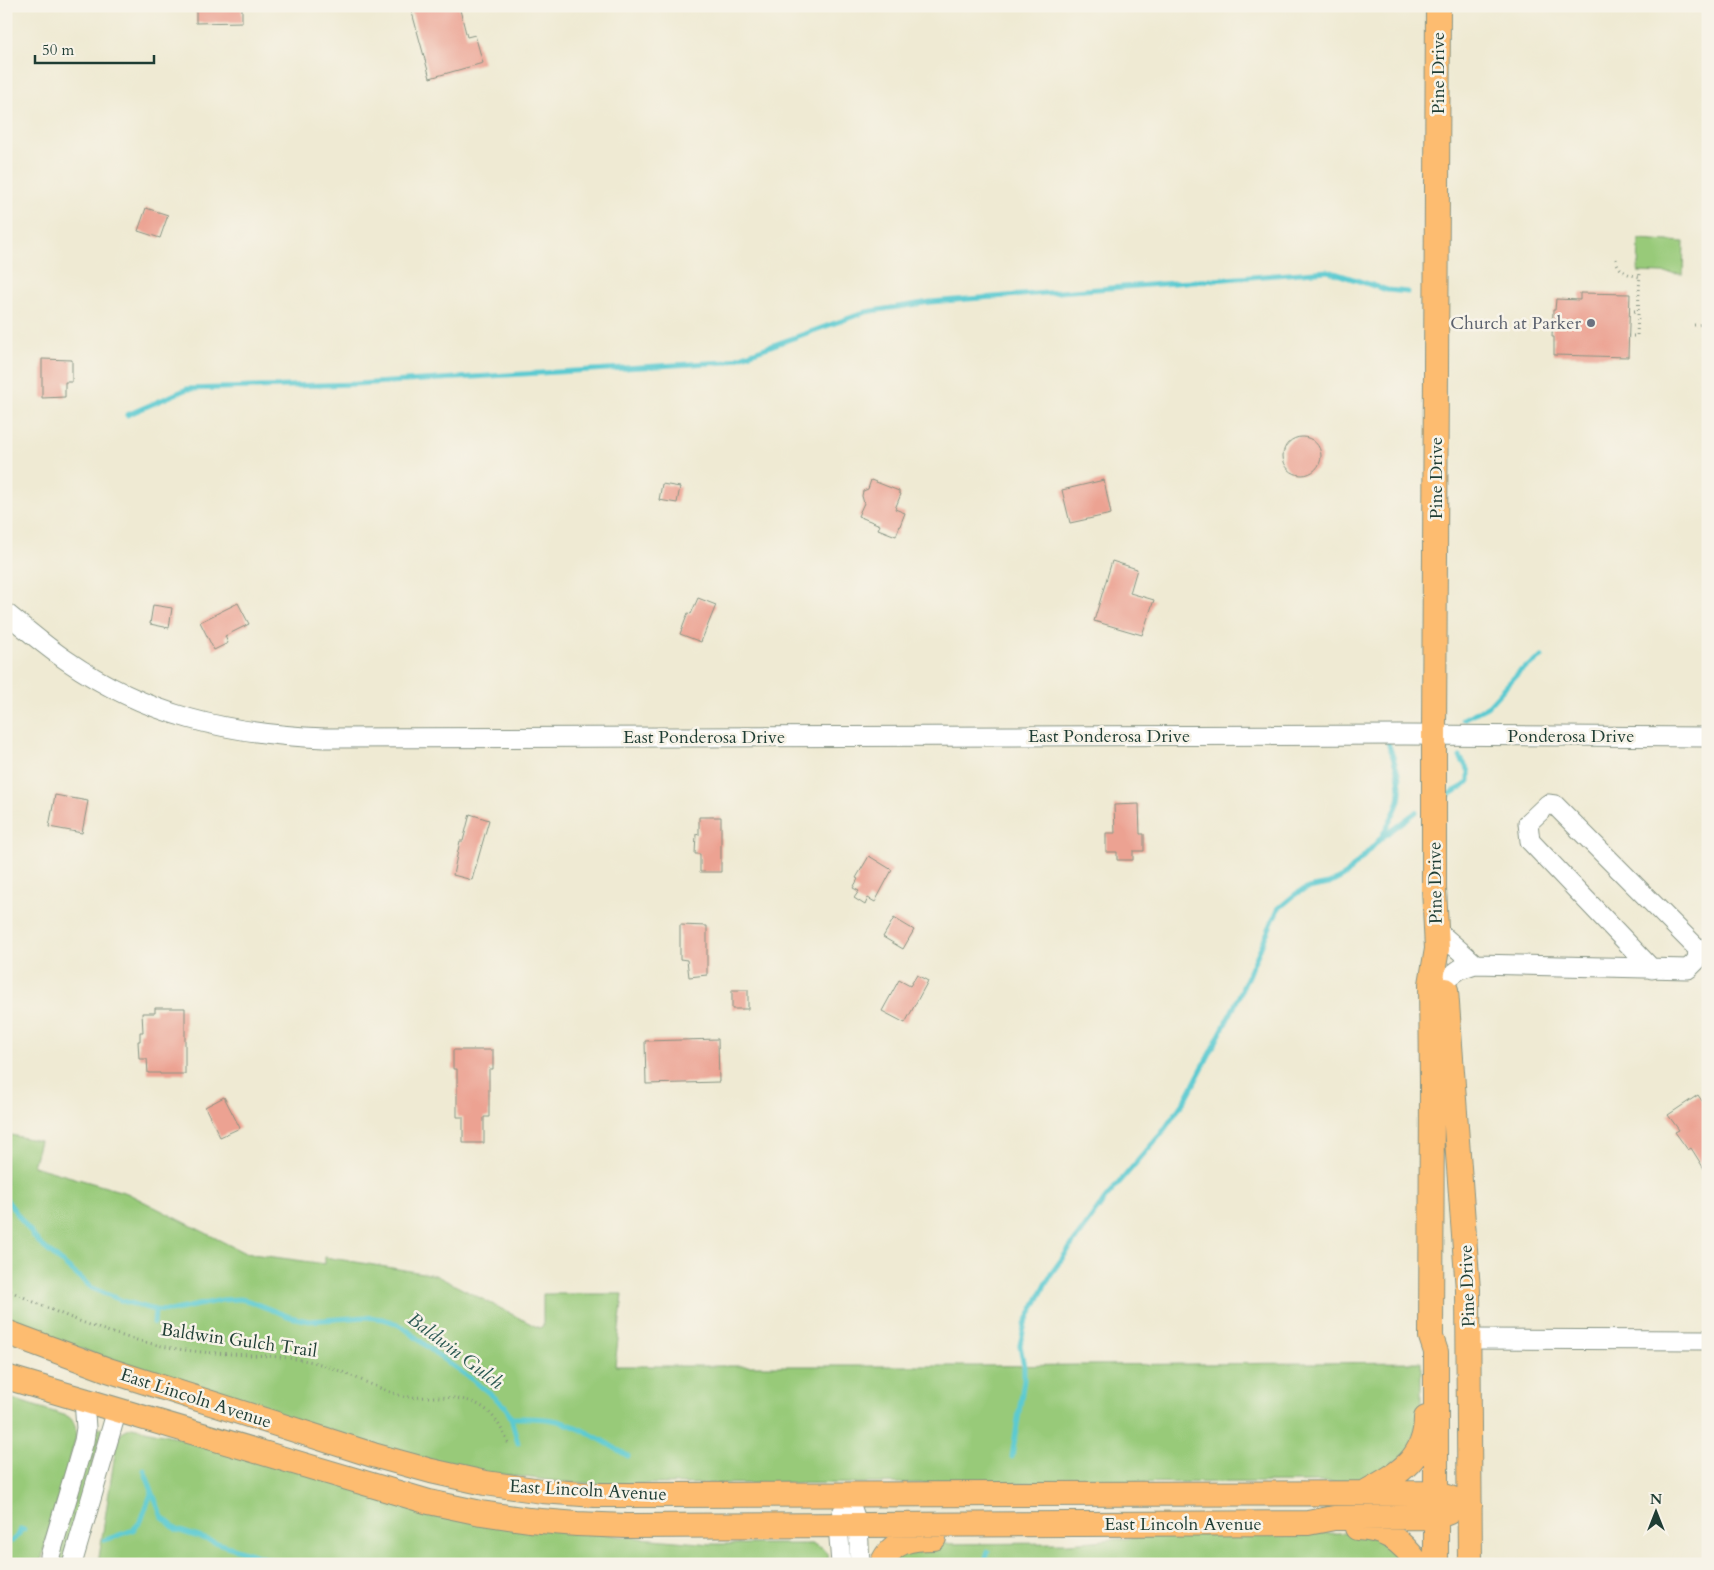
<svg xmlns="http://www.w3.org/2000/svg" width="1714" height="1570" viewBox="0 0 1714 1570" font-family="Cardo,serif">
<rect width="100%" height="100%" fill="#f7f3e8"/>
<filter id="ink" filterUnits="userSpaceOnUse"><feTurbulence type="fractalNoise" baseFrequency=".02" numOctaves="2"/><feDisplacementMap in="SourceGraphic" scale="10" xChannelSelector="R" yChannelSelector="G"/><feConvolveMatrix kernelMatrix="1 2 1 2 8 2 1 2 1" color-interpolation-filters="sRGB"/></filter>
<filter id="wash" filterUnits="userSpaceOnUse"><feTurbulence type="fractalNoise" baseFrequency=".0096" numOctaves="4" result="noise"/><feDisplacementMap in="SourceGraphic" scale="20" xChannelSelector="R" yChannelSelector="G"/><feGaussianBlur stdDeviation="1.12" result="paint"/><feColorMatrix in="noise" values="0 0 0 0 0 0 0 0 0 0 0 0 0 0 0 0 0 1.4 0 .05"/><feComposite in="paint" operator="in"/></filter>
<g filter="url(#wash)">
<rect width="100%" height="100%" fill="#efead3"/>
<path fill="#98ca79" stroke="#5c8456" d="M1639,239L1684,242L1683,274L1638,272Z
M6,1134L40,1141L33,1166L127,1193L245,1253L325,1264V1257L435,1275L539,1328L543,1326V1294H623L615,1366H976L1421,1362V1410L1408,1454L1362,1481L1356,1482L607,1484L563,1482L484,1472L403,1454L92,1353L6,1319Z
M6,1397L67,1416C75,1420 76,1428 76,1437L44,1549L41,1564H6Z
M95,1427L103,1428L65,1559H60L58,1553Z
M132,1427L617,1536L712,1544H812C823,1547 828,1552 830,1564H98L117,1440L123,1431Z
M1350,1533L1374,1537L1408,1564H892L893,1561L920,1544L1068,1543L1180,1534Z"/>
<g fill="none" stroke-linecap="round" stroke-linejoin="round">
<path stroke="#5ccad1" stroke-width="5" d="M127,415L187,389L356,384L726,362L866,312L930,302L1328,271L1387,290L1408,292
M1463,719L1487,707L1520,671L1542,657
M1444,797L1464,786L1469,781V771L1460,757
M1381,839C1386,826 1396,813 1399,800C1403,780 1394,761 1388,742
M6,1199L39,1243L92,1288L123,1301L155,1310L170,1311L222,1300L240,1299L249,1301L290,1317L309,1321L366,1317L383,1319L395,1323L403,1327L440,1357L477,1383L505,1406L511,1418L518,1443
M154,1323L155,1310
M511,1418C527,1418 544,1417 558,1421C584,1428 606,1443 628,1456
M1012,1457L1024,1380V1367L1020,1345L1025,1324L1051,1274L1105,1199L1161,1134L1187,1097L1234,1007L1278,909L1297,893L1308,888L1329,884L1346,875L1380,839L1416,812
M152,1491L162,1517L177,1530L283,1564
M105,1540L133,1530L141,1521L152,1491L144,1470
M12,1541L19,1534L21,1529L24,1530
M984,1564L988,1552"/>
</g>
<g id="blocks">
<path fill="#eca292" d="M196,6H242V22L196,23Z
M422,6H459L467,37L475,35L483,63L430,78L411,9Z
M146,208L168,215L160,238L138,231Z
M1580,293L1630,294L1628,357L1554,355V337H1552L1553,310H1555L1556,299L1580,300Z
M42,359L72,360V382H65V397L42,398Z
M1283 456a19 19 0 1 1 38 0a19 19 0 1 1-38 0Z
M871,480L899,491V493L901,494L895,509L905,513L896,536L878,529L880,525L858,516L864,503L862,496L863,491L868,489Z
M1104,480L1111,514L1070,523L1062,490Z
M662,484L680,487L677,503L659,500Z
M1112,561L1137,569L1130,593L1154,600L1142,635L1094,621Z
M698,598L716,605L701,642L680,634L688,613L691,614Z
M238,603L249,624L225,636L228,643L214,650L200,622Z
M153,605L172,608L169,628L150,624Z
M55,795L88,801L82,833L49,827Z
M1139,804L1140,834H1144V851H1133V860H1117V852H1106V833H1115L1114,805Z
M470,814L489,820L472,880L453,875L460,841H463Z
M699,817H721V872H700V854H695L696,834L699,835Z
M869,856L892,870L875,902L868,898L865,905L854,898L859,891L853,888L858,879L856,878Z
M894,918L914,930L903,949L883,937Z
M680,925L707,926V975L689,977L687,960L680,959Z
M917,975L928,981L905,1023L882,1011L899,980L910,986Z
M732,990H748V1009H732Z
M155,1008H185V1074H160V1073H148L147,1059H139L138,1041H140V1032H143L142,1013H155Z
M718,1039L719,1082L646,1084L645,1041Z
M453,1050H493V1069H489V1117H484V1143H463V1117H457V1069H453Z
M1698,1095L1708,1110V1175L1691,1148L1688,1150L1675,1132L1679,1130L1668,1115Z
M224,1097L240,1128L220,1137L205,1107Z"/>
</g>
</g>
<g filter="url(#ink)">
<use href="#blocks" fill-opacity="0" stroke="#879484" stroke-width="1"/>
<g fill="none" stroke-linecap="round" stroke-linejoin="round">
<defs>
<path id="minor" d="M6,613C26,629 45,646 66,660C147,716 228,734 325,738L1405,735L1708,737
M1436,930L1475,964L1460,969L1445,980
M1475,964L1688,969L1697,960L1698,949L1555,805L1548,804L1528,823L1530,841L1652,969
M1469,1339L1708,1340
M847,1495L858,1525L860,1564
M52,1564L50,1556L84,1441L86,1428L84,1400
M72,1564L117,1410
M841,1564L838,1525L842,1513"/>
<path id="major" d="M1446,990L1468,1290L1470,1564
M6,1332L108,1370L373,1455L431,1471L485,1483L542,1491L595,1495H643L1436,1493L1470,1505
M6,1377L429,1502L481,1513L529,1520L577,1524L627,1526L1308,1523L1334,1518L1436,1517L1449,1512
M1364,1493C1397,1474 1426,1460 1426,1418
M1357,1528C1386,1529 1401,1540 1418,1564
M882,1564C892,1540 912,1538 934,1538
M1436,1564V1352L1431,1337L1432,1083L1431,984L1437,949L1434,888V735L1438,6"/>
</defs>
<use href="#minor" stroke="#879484" stroke-width="21"/>
<use href="#major" stroke="#879484" stroke-width="26"/>
<path stroke="#879484" stroke-width="3" stroke-dasharray="1 4" stroke-linecap="butt" d="M1616,259C1618,272 1629,275 1640,277
M1629,311H1637
M1694,325L1708,324
M1628,336H1637L1640,272
M6,1289C63,1316 122,1341 185,1350C227,1356 271,1353 313,1362C344,1370 372,1387 402,1396C413,1398 423,1397 434,1397C476,1397 493,1406 509,1445"/>
<use href="#minor" stroke="#fff" stroke-width="19"/>
<use href="#major" stroke="#fdbc70" stroke-width="24"/>
</g>
</g>
<circle fill="#6b7280" stroke="#f7f3e8" stroke-width="2" cx="1591" cy="323" r="5"/>
<g text-anchor="middle" stroke-width="5" stroke-linejoin="round" paint-order="stroke">
<g font-size="18" fill="#1f3d34" stroke="#f7f3e8">
<text transform="translate(1438 73) rotate(-90)" y="6">Pine Drive</text>
<text transform="translate(1436 478) rotate(-90)" y="6">Pine Drive</text>
<text x="1109" y="742">East Ponderosa Drive</text>
<text x="1571" y="742">Ponderosa Drive</text>
<text x="704" y="743">East Ponderosa Drive</text>
<text transform="translate(1435 883) rotate(-91)" y="6">Pine Drive</text>
<text transform="translate(1467 1286) rotate(-92)" y="6">Pine Drive</text>
<text transform="translate(239 1340) rotate(8)" y="6">Baldwin Gulch Trail</text>
<text transform="translate(196 1398) rotate(18)" y="6">East Lincoln Avenue</text>
<text transform="translate(588 1490) rotate(3)" y="6">East Lincoln Avenue</text>
<text x="1183" y="1530">East Lincoln Avenue</text>
</g>
<g font-size="18" fill="#5b616d" stroke="#f7f3e8" text-anchor="end">
<text x="1581" y="329">Church at Parker</text>
</g>
<g font-size="19" font-style="italic" fill="#2b5953" stroke="#f7f3e8">
<text transform="translate(456 1350) rotate(37)" y="7">Baldwin Gulch</text>
</g>
</g>
<rect width="1714" height="1570" fill="none" stroke="#f7f3e8" stroke-width="25"/>
<g transform="translate(1656 1512)" stroke="#f7f3e8" stroke-width="4" paint-order="stroke">
<path d="M0-4L9 19L0 12L-9 19Z" fill="#1f3d34"/>
<text y="-8" font-size="14" font-weight="bold" text-anchor="middle" fill="#1f3d34">N</text>
</g>
<path d="M35 55v8h119v-8" fill="none" stroke="#1f3d34" stroke-width="2.5"/>
<text x="42" y="55" font-size="15" fill="#1f3d34" stroke="#f7f3e8" stroke-width="4" paint-order="stroke">50 m</text>
</svg>
